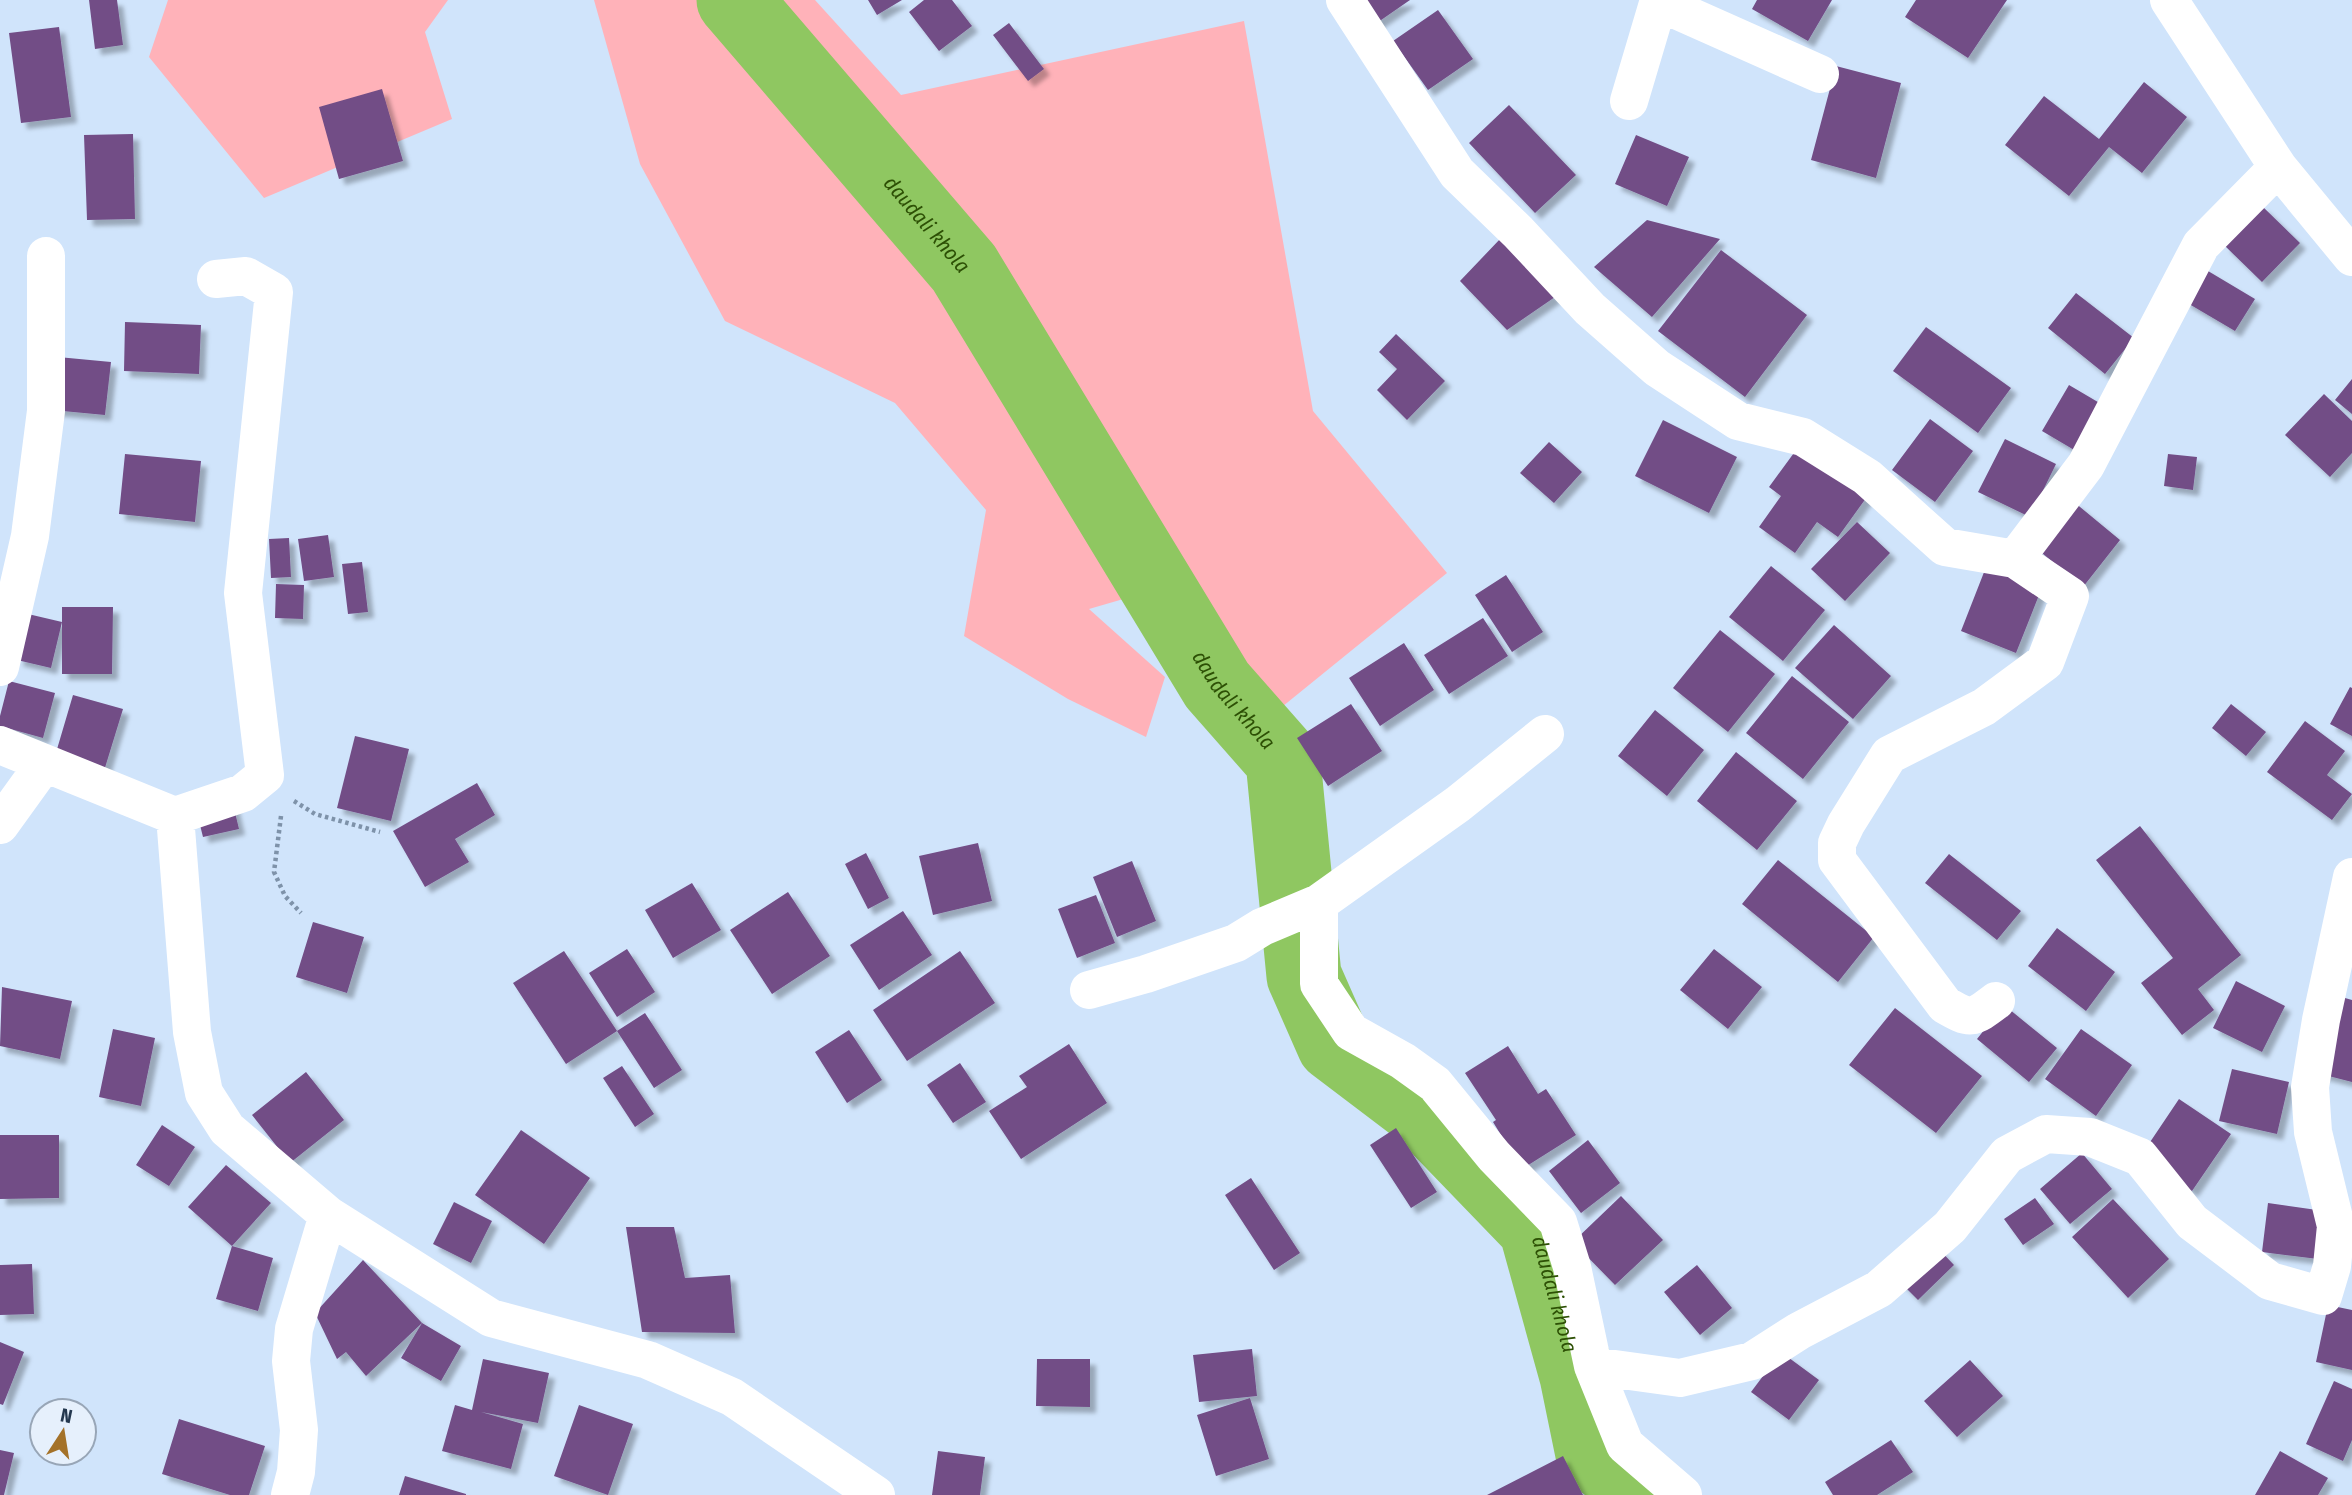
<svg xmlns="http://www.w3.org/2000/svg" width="2352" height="1495" viewBox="0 0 2352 1495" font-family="'Fira Sans Condensed',sans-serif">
<defs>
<filter id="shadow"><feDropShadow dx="6" dy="6" stdDeviation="2" flood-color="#0004"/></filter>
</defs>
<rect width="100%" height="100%" fill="#d0e4fb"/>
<path fill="#ffb2b9" d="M168,0H448L425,32L452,119L264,198L149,57Z
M594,0H815L901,95L1244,21L1313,411L1447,573L1272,715L1175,584L1089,609L1165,677L1146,737L1068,699L964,636L986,510L895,403L725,321L640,164Z"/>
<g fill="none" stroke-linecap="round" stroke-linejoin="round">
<path stroke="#8fc761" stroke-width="75" id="s1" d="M734,0L964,268L1217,685L1283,760L1304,976L1334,1044L1425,1113L1536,1228L1577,1376L1593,1454L1647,1495"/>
</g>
<path fill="#724d86" filter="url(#shadow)" d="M89,0H117L123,45L95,49Z
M868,0H902L877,15Z
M924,0H952L972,26L939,51L909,12Z
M1352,0H1410L1371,27Z
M1757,0H1832L1808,41L1752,9Z
M1916,0H2007L1968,58L1905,17Z
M1438,10L1473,59L1428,90L1393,41Z
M1009,23L1044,69L1028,81L993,35Z
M59,27L71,117L21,123L9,33Z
M1836,66L1901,83L1876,178L1811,160Z
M2144,82L2187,117L2142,173L2109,147L2069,196L2005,145L2044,96L2099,139Z
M382,89L403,161L339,179L319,107Z
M1509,105L1576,175L1535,213L1469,143Z
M133,134L135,219L87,220L84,135Z
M1636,135L1689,157L1667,206L1615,184Z
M2262,206L2300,243L2262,282L2224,245Z
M1647,220L1720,239L1652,317L1594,267Z
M1501,238L1555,297L1507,330L1460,281Z
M1721,250L1807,315L1745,397L1658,331Z
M2203,268L2255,299L2235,331L2184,301Z
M2076,293L2134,338L2105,374L2048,328Z
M125,322L201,325L199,374L124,371Z
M1926,327L2011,388L1978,433L1893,371Z
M1396,334L1445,381L1407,420L1377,390L1397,369L1379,352Z
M58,357L111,362L105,415L52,410Z
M2352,379V414L2335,400Z
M2069,385L2108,408L2081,454L2042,431Z
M2324,394L2352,421V453L2330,477L2285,435Z
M1930,419L1973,451L1935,502L1892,470Z
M1663,420L1737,457L1709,513L1635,476Z
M2005,439L2056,464L2030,517L1978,492Z
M1549,442L1582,472L1554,503L1520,473Z
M1799,446L1869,494L1838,537L1817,522L1795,553L1759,527L1781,496L1769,487Z
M125,454L201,461L195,522L119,514Z
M2168,454L2197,457L2193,490L2164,486Z
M2074,502L2120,540L2083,587L2036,548Z
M1857,522L1890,553L1845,601L1811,569Z
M328,535L334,577L304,581L298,539Z
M289,538L291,577L271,578L269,539Z
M362,562L368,612L348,614L342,564Z
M1988,562L2043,585L2016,653L1961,631Z
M1771,566L1825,610L1783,661L1729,617Z
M1506,575L1543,632L1512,652L1475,595Z
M276,584L304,585L303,619L275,618Z
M62,607H113L112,674H62Z
M28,614L62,622L51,668L17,660Z
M1483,618L1508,656L1449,694L1424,655Z
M1834,625L1891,676L1853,719L1795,668Z
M1720,630L1775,674L1728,732L1673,688Z
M1404,643L1434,690L1380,726L1349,678Z
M1792,676L1849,722L1803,779L1746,733Z
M9,681L55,693L43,738L0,726V716Z
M2350,687L2352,688V736L2330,724Z
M73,695L123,709L104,771L55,756Z
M1351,704L1382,751L1328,786L1297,738Z
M2231,704L2266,732L2246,756L2212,728Z
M1655,710L1704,750L1667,796L1618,756Z
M2305,721L2345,751L2327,775L2352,794L2332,820L2267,772Z
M355,736L409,749L391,821L337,808Z
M1736,752L1797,801L1757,850L1697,801Z
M477,783L495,815L455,839L469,862L425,887L393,831Z
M233,804L239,829L203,837L197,813Z
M2140,826L2241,955L2198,989L2214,1010L2182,1035L2141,983L2173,958L2096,860Z
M978,843L992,901L933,915L919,856Z
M866,853L889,898L868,909L845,864Z
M1949,854L2021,911L1997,940L1925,883Z
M1778,860L1874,937L1838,982L1742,904Z
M1132,861L1156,921L1117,937L1093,877Z
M692,883L721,930L673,958L645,910Z
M788,892L830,956L772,994L730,930Z
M1096,895L1115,943L1077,958L1058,909Z
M903,911L932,955L879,990L850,945Z
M313,922L364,937L347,993L296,977Z
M2057,928L2115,972L2086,1011L2028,966Z
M627,949L655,992L617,1017L589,973Z
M1714,949L1762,987L1728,1029L1680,990Z
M564,951L617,1031L566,1064L513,983Z
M960,951L995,1003L907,1061L873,1010Z
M2236,981L2285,1006L2262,1052L2213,1028Z
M2,987L72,1001L60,1059L0,1046Z
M2338,996L2352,1000V1082L2317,1073Z
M2004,1005L2057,1048L2029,1082L1977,1039Z
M1895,1008L1982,1076L1936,1133L1849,1065Z
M645,1013L682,1070L654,1088L617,1031Z
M113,1029L155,1038L141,1106L99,1097Z
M2081,1029L2132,1065L2096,1116L2045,1079Z
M849,1030L882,1080L847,1103L815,1052Z
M1069,1044L1107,1103L1021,1159L989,1111L1027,1087L1019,1076Z
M1508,1046L1538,1094L1546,1089L1576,1135L1522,1169L1493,1122L1496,1120L1465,1073Z
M960,1063L986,1102L953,1123L927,1085Z
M622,1066L654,1114L635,1127L603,1078Z
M2232,1069L2289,1082L2277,1134L2219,1121Z
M306,1072L344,1120L290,1163L252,1115Z
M2179,1099L2231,1134L2192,1191L2140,1157Z
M162,1125L195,1147L169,1186L136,1165Z
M1396,1128L1437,1192L1411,1208L1370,1145Z
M521,1130L590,1178L544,1244L475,1195Z
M0,1135H59V1198L0,1199Z
M1588,1140L1620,1183L1581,1213L1549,1171Z
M2082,1153L2112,1189L2070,1224L2040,1189Z
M226,1165L271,1203L232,1246L188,1207Z
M1251,1178L1300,1253L1274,1270L1225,1195Z
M1621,1196L1663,1240L1615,1285L1573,1242Z
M2035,1198L2054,1224L2023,1245L2004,1219Z
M2113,1199L2169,1259L2128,1298L2072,1237Z
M454,1202L492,1221L471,1263L433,1244Z
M2268,1203L2324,1211L2318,1259L2262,1252Z
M626,1227H674L685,1278L730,1275L735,1333L642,1332Z
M1935,1245L1954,1265L1918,1300L1899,1281Z
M232,1246L273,1258L258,1311L216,1299Z
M363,1260L422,1323L461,1346L441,1381L401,1358L422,1323L366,1376L346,1352L337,1359L315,1313Z
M32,1264L34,1314L0,1315V1265Z
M1697,1265L1732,1308L1700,1335L1664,1292Z
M2328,1305L2352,1310V1370L2316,1362Z
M0,1342L24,1352L3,1405L0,1404Z
M1252,1349L1257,1396L1199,1402L1193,1355Z
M1781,1352L1819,1380L1789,1420L1751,1392Z
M483,1359L549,1373L538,1423L481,1412L523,1424L511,1469L442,1451L455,1405L472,1410Z
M1037,1359H1090V1407L1036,1406Z
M1970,1360L2003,1396L1957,1437L1924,1401Z
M2334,1381L2352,1389V1440L2343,1461L2306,1444Z
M1250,1398L1269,1459L1216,1476L1197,1415Z
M579,1405L633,1424L608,1495L554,1476Z
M179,1419L265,1446L249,1495H230L162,1474Z
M1891,1440L1913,1472L1877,1495H1833L1825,1482Z
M0,1450L14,1453L4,1495H0Z
M938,1451L985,1457L980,1495H932Z
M2280,1451L2328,1478L2318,1495H2255Z
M1563,1456L1583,1495H1487Z
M405,1476L466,1494V1495H399Z"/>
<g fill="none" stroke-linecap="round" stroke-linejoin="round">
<path stroke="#7e92a9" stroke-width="4.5" stroke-dasharray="3.5 3.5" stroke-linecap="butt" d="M294,801L315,814L380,832
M281,816L274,872L285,896L301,913"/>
<path stroke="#fff" stroke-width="38" d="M1345,0L1457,173L1518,232L1590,309L1657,368L1738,421L1803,437L1867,477L1945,547L2015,559L2086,465L2201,245L2278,167
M2169,0L2278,167L2352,257
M1658,2L1820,74
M1629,101L1659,0
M0,667L30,536L46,411V256
M0,745L175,816L192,1032L204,1093L227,1129L328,1215L491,1318L648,1360L732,1397L876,1495
M175,816L243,793L265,775L243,593L274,292L246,276L216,279
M0,825L44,764
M1319,903V984L1351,1032L1403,1061L1435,1084L1494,1156L1558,1222L1572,1267L1593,1366
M1089,990L1146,974L1236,943L1262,927L1319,903L1458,804L1545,734
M1996,1001C1972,1019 1971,1020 1945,1005L1837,860V843L1846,824L1889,755L1984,707L2045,662L2070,596L2015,559
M290,1495L296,1472L299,1430L291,1361L294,1329L328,1215
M1683,1495L1625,1445L1593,1366L1680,1378L1752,1361L1799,1331L1879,1289L1950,1227L2007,1155L2046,1134L2090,1137L2140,1157L2192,1222L2270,1281L2323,1296L2332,1266L2336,1226L2313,1132L2310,1087L2321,1020L2352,877"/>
</g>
<g text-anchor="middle" stroke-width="7" stroke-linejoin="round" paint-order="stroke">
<g font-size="21" font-style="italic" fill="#2d5005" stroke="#e6f0fc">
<text dy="7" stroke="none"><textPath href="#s1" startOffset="296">daudali khola</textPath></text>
<text dy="7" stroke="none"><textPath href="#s1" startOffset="863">daudali khola</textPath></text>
<text dy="7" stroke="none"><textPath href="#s1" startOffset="1575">daudali khola</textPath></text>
</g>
</g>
<g transform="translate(63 1432) rotate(12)"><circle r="33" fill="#e6f0fc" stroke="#98a6b7" stroke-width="2"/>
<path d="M0-5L12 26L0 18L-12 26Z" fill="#a47229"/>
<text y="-10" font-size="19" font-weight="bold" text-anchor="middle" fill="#24384f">N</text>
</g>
</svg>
